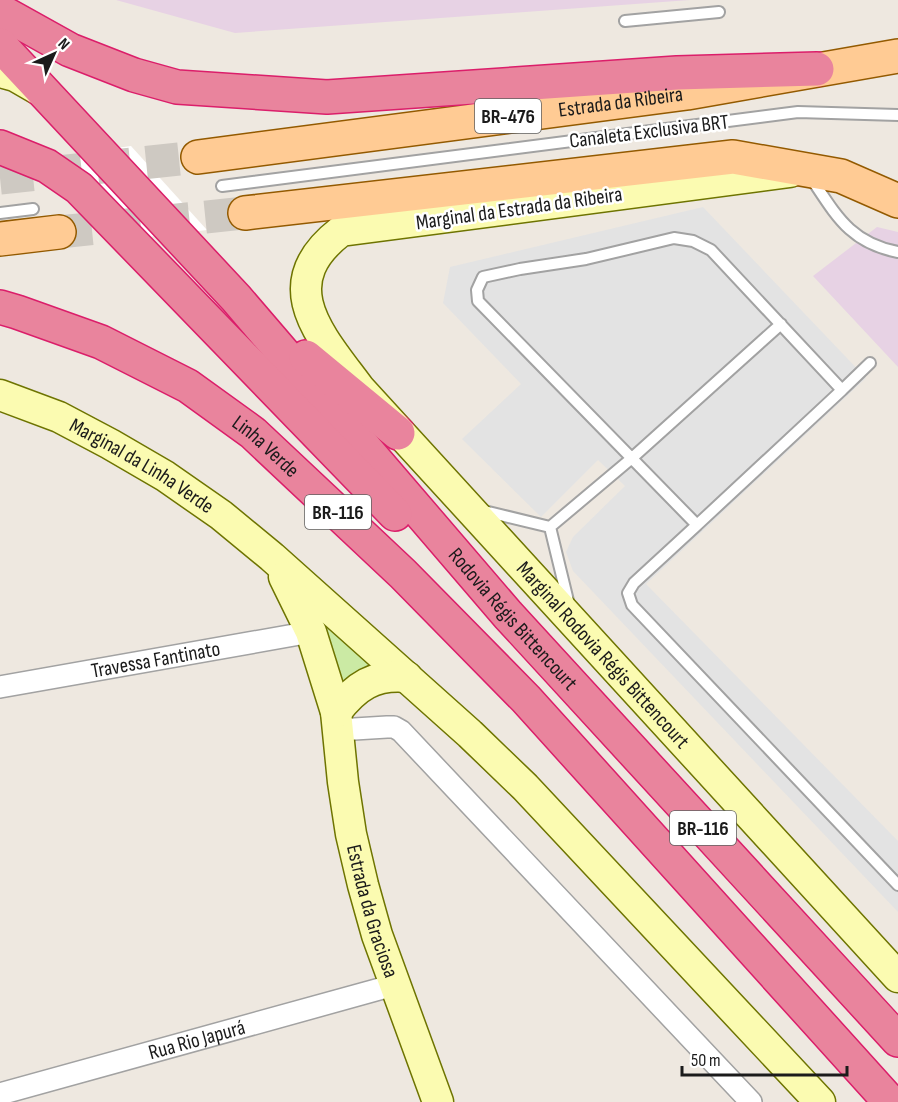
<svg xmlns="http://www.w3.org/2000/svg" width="898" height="1102" viewBox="0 0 898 1102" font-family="'Sofia Sans Condensed',sans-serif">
<rect width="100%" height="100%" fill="#eee8e0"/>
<path fill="#e7d2e4" d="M116,0H690L235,33Z
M877,227L898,232V367L813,276Z"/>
<path fill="#cbeaa4" d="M310,607L380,669L341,692Z"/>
<path fill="#e3e3e3" d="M703,207L866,378L646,584L898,841V912L573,571L566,552L573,537L625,486L598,460L541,517L462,439L521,384L443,303L450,267Z"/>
<path fill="#fff" d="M131,146L207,230L123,240L48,181L4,164Z"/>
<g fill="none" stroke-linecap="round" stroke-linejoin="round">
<path stroke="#cec9c2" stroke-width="33" stroke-dasharray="33 16" stroke-linecap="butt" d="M59,232L245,213"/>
<path stroke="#cec9c2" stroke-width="33" stroke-dasharray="33 16" stroke-linecap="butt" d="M0,178L198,157"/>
<defs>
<path id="lane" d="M625,21L719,12
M811,178C836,215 850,243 898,252
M222,186L798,112L898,115
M0,213L33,209
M842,390L870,363
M480,510L550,527
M697,525L842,390L711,250L693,241L674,238L586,259L520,269L483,277L477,290L478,301L697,525L634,583L628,593L632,605L898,885
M550,527L632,458L781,324
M550,527L569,605"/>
<g id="street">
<path id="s1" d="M0,687L311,632"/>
<path d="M338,730L387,727H394L401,731L751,1102"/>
<path id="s2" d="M0,1094L394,985"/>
</g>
<g id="secondary">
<path d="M0,72L15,76L41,91"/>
<path id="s3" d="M790,172L341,231C271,285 321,336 360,389L898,977"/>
<path id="s4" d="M0,395L59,417L110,444L165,476L221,515L272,557L470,734L525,787L820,1102"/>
<path id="s5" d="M284,577L311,632L336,712L343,782L351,834L363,885L377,935L438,1102"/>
<path d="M336,712C356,686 374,674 407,677"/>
</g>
<g id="primary">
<path id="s6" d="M198,157L687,93L898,56"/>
<path d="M245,213L733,157L841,176L898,201"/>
<path d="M0,239L59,232"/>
</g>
<g id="highway">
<path d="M0,11L70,50L134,75L177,87L327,97L677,73L817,69"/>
<path id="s7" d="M0,45L236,298L508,615L898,1040"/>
<path d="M0,147L47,166L79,188L395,514"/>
<path id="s8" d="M0,307L17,312L101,342L188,386L253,433L403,574L526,699L890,1102"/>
<path d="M306,357L398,433"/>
</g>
</defs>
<use href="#lane" stroke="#a2a2a2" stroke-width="14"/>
<use href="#street" stroke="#a2a2a2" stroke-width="24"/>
<use href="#secondary" stroke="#6e7401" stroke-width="33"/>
<use href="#primary" stroke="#935a00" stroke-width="36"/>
<use href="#highway" stroke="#db1e6a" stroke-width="36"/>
<use href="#lane" stroke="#fff" stroke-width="10"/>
<use href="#street" stroke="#fff" stroke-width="21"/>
<use href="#secondary" stroke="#fbfbb1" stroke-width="30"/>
<use href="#primary" stroke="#ffcb94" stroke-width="33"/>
<use href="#highway" stroke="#e9849d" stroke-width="33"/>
</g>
<g text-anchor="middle" stroke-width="5" stroke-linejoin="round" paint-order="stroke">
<g fill="#fff" stroke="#5f5f5f" stroke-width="1.5">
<rect x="475" y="99" width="66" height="34" rx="4.5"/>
<rect x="305" y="495" width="66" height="34" rx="4.5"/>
<rect x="670" y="811" width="66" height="34" rx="4.5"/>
</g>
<g font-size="20" font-weight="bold" fill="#1b1b1b">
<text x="508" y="123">BR-476</text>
<text x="338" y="519">BR-116</text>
<text x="703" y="835">BR-116</text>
</g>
<g font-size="21" fill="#1b1b1b" stroke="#fff">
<text dy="7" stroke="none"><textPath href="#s6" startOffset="426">Estrada da Ribeira</textPath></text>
<text transform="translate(649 131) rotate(-7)" y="7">Canaleta Exclusiva BRT</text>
<text transform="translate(519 208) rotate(-8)" y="7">Marginal da Estrada da Ribeira</text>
<text dy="7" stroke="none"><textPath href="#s8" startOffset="303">Linha Verde</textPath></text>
<text dy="7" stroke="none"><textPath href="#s4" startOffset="159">Marginal da Linha Verde</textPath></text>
<text dy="7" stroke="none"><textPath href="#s7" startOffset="770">Rodovia Régis Bittencourt</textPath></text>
<text dy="7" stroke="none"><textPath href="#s3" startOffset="999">Marginal Rodovia Régis Bittencourt</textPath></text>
<text dy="7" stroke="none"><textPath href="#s1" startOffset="158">Travessa Fantinato</textPath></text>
<text dy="7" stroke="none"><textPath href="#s5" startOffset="348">Estrada da Graciosa</textPath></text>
<text dy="7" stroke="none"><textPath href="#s2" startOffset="204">Rua Rio Japurá</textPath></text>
</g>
</g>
<g transform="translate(54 54) rotate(45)" stroke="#ffffff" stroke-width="4.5" paint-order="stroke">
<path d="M0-4.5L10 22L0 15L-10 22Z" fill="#1b1b1b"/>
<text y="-9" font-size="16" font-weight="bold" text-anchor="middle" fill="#1b1b1b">N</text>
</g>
<path d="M682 1066v9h165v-9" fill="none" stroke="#1b1b1b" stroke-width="3"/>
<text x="691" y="1066" font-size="18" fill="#1b1b1b" stroke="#ffffff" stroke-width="4.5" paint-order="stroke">50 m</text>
</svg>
